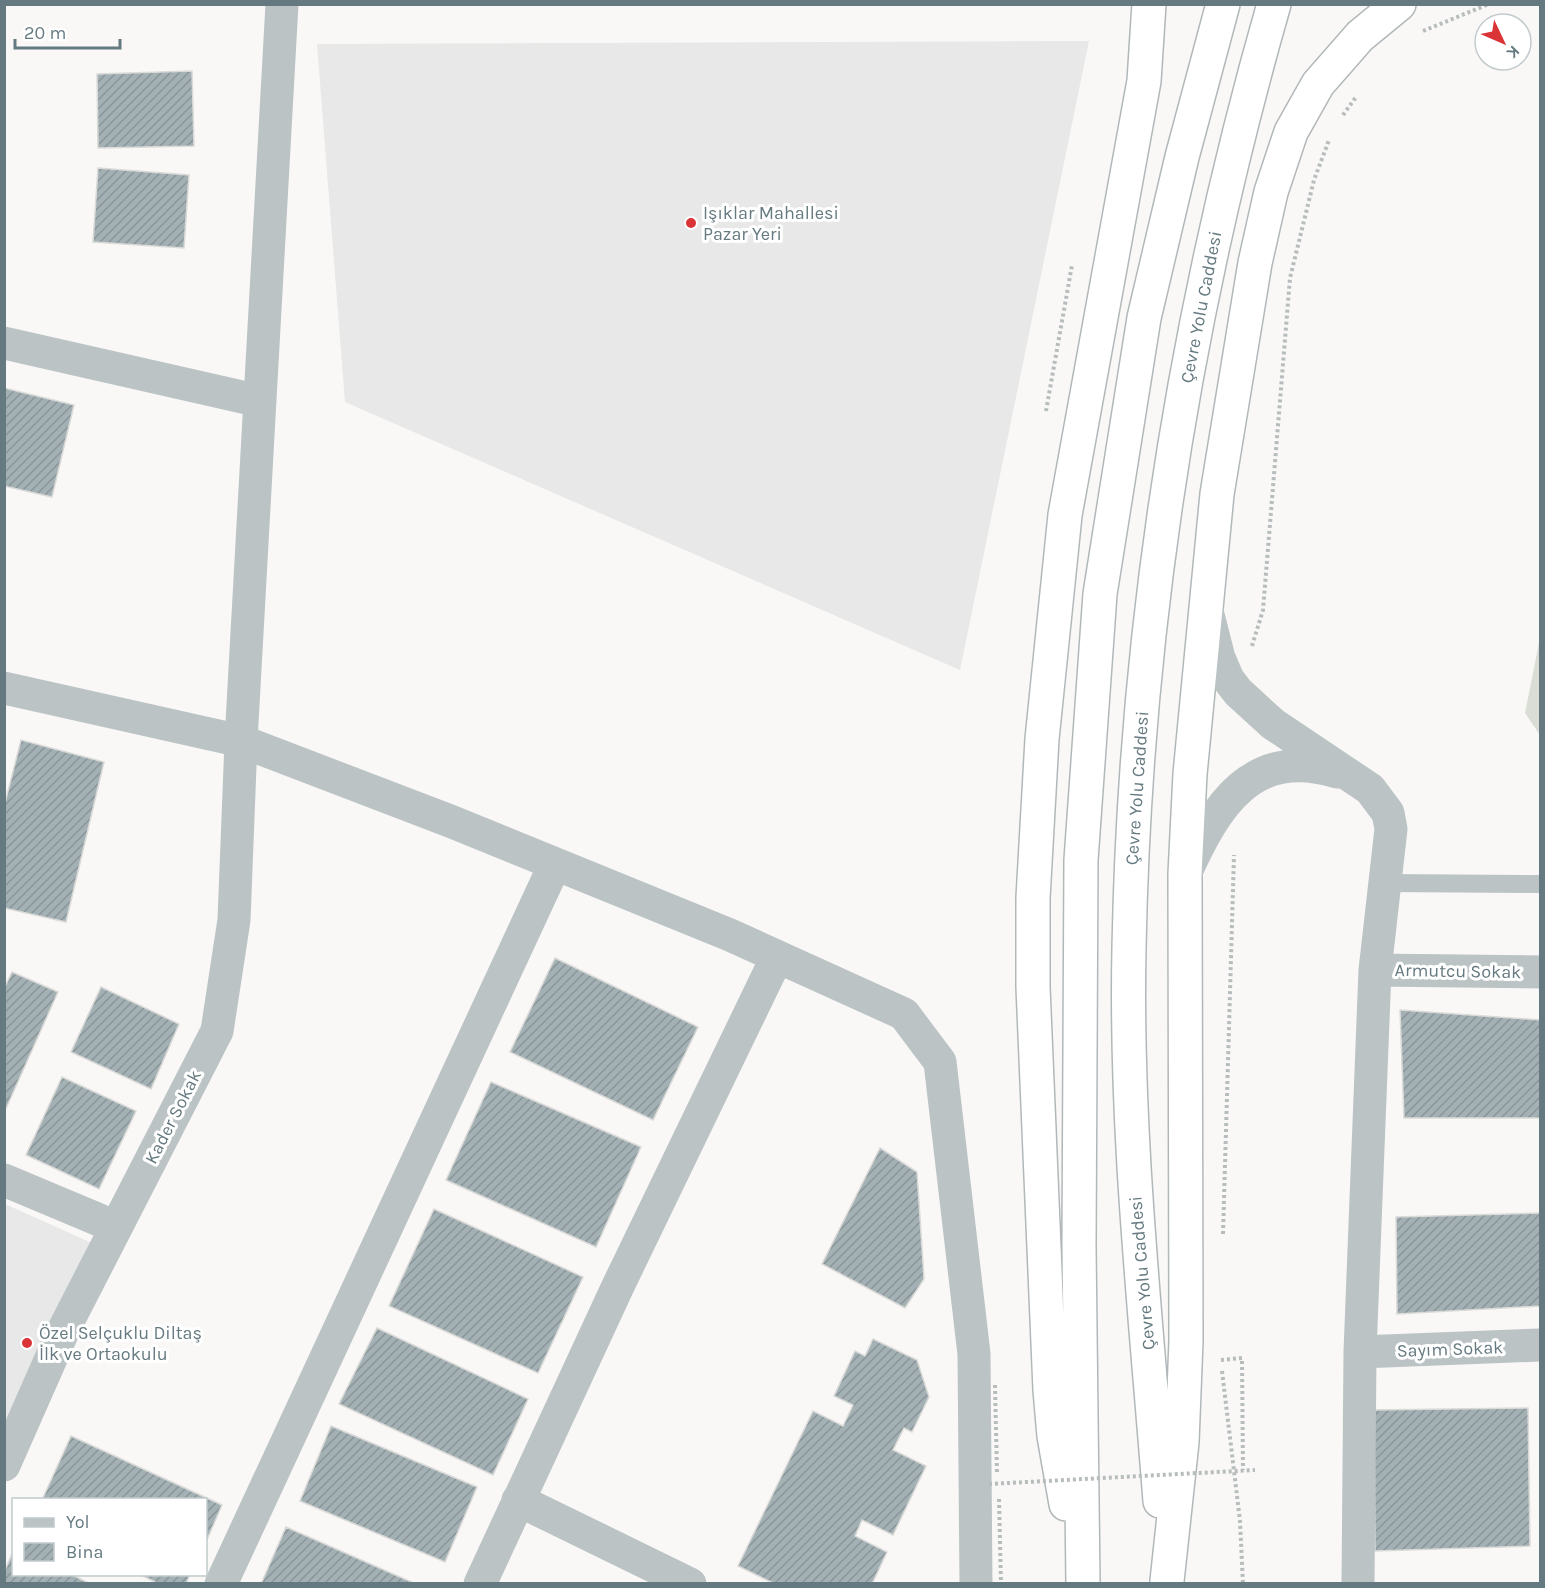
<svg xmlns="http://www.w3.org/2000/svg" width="1545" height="1588" viewBox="0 0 1545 1588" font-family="Karla,sans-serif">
<defs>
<pattern id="building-hatch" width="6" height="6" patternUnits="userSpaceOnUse" patternTransform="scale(1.5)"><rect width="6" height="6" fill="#a4b1b4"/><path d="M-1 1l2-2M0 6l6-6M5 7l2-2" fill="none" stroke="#899598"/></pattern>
</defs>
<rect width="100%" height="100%" fill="#f9f8f6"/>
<path fill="#e7e8e7" d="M1089,41L960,670L345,402L317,44Z
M5,1204L94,1244L5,1442Z"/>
<path fill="#daddd6" d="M1540,638V735L1525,713Z"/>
<path fill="url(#building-hatch)" stroke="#dadad9" stroke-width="1.5" d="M192,71L194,146L98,148L97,74Z
M98,168L189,175L184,248L93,242Z
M4,388L74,405L52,497L4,486Z
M21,740L104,762L66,922L4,908V807Z
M555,958L698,1027L653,1120L510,1052Z
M12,972L58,992L4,1113V989Z
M101,987L179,1024L151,1089L71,1052Z
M1400,1010L1540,1020V1118H1404Z
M62,1077L136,1111L99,1189L26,1155Z
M491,1082L641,1147L596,1247L446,1180Z
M880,1148L917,1172L924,1279L905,1308L822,1264Z
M434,1209L583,1277L538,1373L389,1306Z
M1540,1213V1306L1397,1314L1396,1217Z
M377,1328L528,1399L493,1475L339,1404Z
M873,1339L917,1360L929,1397L912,1432L904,1428L893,1450L926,1466L893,1535L862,1520L855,1536L887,1552L872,1584H775L738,1566L813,1411L843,1426L853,1405L834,1396L855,1351L865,1356Z
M1528,1408L1530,1546L1375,1551L1374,1410Z
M331,1426L477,1487L445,1562L300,1501Z
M71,1436L222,1505L206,1542V1500H42Z
M286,1527L416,1584H261Z
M14,1549V1574H71L90,1584H4V1573Z
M139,1574H190L186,1584H159Z"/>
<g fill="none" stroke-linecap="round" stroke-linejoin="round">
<defs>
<path id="trunk" d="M1160,1501C1146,1317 1125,1132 1129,948C1135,629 1186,311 1274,4
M1066,1504L1054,1436L1050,1390L1033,987V898L1042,739L1065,515L1144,81L1149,4
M1167,1581L1182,1442L1186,1341L1185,874L1190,774L1217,494L1255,263L1271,192L1291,132L1318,84L1360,36L1399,4
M1083,1584L1079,1246L1081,860L1100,594L1144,318L1182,157L1223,4"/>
</defs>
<use href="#trunk" stroke="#b2b8ba" stroke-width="36"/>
<path stroke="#b7bcbd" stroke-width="4" stroke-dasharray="3 3" stroke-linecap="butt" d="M1423,31L1489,4
M1343,115L1356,97
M1046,411L1072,265
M1252,646L1263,610L1290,278L1314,180L1329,140
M1223,1234L1234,855
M1221,1360L1242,1358L1243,1470
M1222,1371L1240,1521L1243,1584"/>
<path stroke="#bbc3c5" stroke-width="18" d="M1384,883L1540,884"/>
<path stroke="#bbc3c5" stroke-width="33" d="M4,343L260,401
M1207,611L1219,658L1228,679L1238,692L1273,724L1370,789L1388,813L1391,829L1375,970L1360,1352L1358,1584
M4,688L241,741L282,4
M1185,874C1216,805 1252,746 1337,772
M1375,970L1540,972
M4,1180L116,1227
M1360,1352L1540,1345
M4,1465L64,1329L217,1031L234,920L241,741L450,821L730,935L904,1014L940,1062L974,1354L976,1584
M518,1500L690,1584
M221,1584L555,864
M480,1584L618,1286L777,957"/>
<use href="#trunk" stroke="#fff" stroke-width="33"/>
<path stroke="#b7bcbd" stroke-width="4" stroke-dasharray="3 3" stroke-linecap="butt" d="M995,1385L997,1474
M989,1484L1255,1470
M999,1499L1001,1584"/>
</g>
<g fill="#db3437" stroke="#fff" stroke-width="2">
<circle cx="691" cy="223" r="6"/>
<circle cx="27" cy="1343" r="6"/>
</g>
<g text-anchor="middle" stroke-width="6" stroke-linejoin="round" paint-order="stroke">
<g font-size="18" fill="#657a80" stroke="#fff" text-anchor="start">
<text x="703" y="219">Işıklar Mahallesi<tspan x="703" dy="21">Pazar Yeri</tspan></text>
<text x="39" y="1339">Özel Selçuklu Diltaş<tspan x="39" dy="21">İlk ve Ortaokulu</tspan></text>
</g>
<g font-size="18" fill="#657a80" stroke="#fff">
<text transform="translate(1201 307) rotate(-79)" y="6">Çevre Yolu Caddesi</text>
<text transform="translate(1137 788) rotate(-86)" y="6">Çevre Yolu Caddesi</text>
<text transform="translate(1458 971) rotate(1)" y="6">Armutcu Sokak</text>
<text transform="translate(173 1117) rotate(-63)" y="6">Kader Sokak</text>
<text transform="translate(1142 1273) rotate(-95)" y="6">Çevre Yolu Caddesi</text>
<text transform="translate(1450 1349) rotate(-2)" y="6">Sayım Sokak</text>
</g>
</g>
<rect width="1545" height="1588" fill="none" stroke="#657a80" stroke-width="12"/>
<rect x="12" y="1498" width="195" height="78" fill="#ffffff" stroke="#c1cacc" stroke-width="1.5"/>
<rect x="24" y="1518" width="30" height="9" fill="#bbc3c5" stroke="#c1cacc" stroke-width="1.5"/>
<text x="66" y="1528" font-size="18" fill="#657a80">Yol</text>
<rect x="24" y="1543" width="30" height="18" fill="url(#building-hatch)" stroke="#c1cacc" stroke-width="1.5"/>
<text x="66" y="1558" font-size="18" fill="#657a80">Bina</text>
<g transform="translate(1503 42) rotate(134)"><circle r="28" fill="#ffffff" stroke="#c1cacc" stroke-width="1.5"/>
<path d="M0-4.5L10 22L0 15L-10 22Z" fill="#db3437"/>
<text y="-9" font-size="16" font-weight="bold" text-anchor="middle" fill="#657a80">K</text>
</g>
<path d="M15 39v9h105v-9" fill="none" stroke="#657a80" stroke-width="3"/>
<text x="24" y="39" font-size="18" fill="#657a80" stroke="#ffffff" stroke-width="4.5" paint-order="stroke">20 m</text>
</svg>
